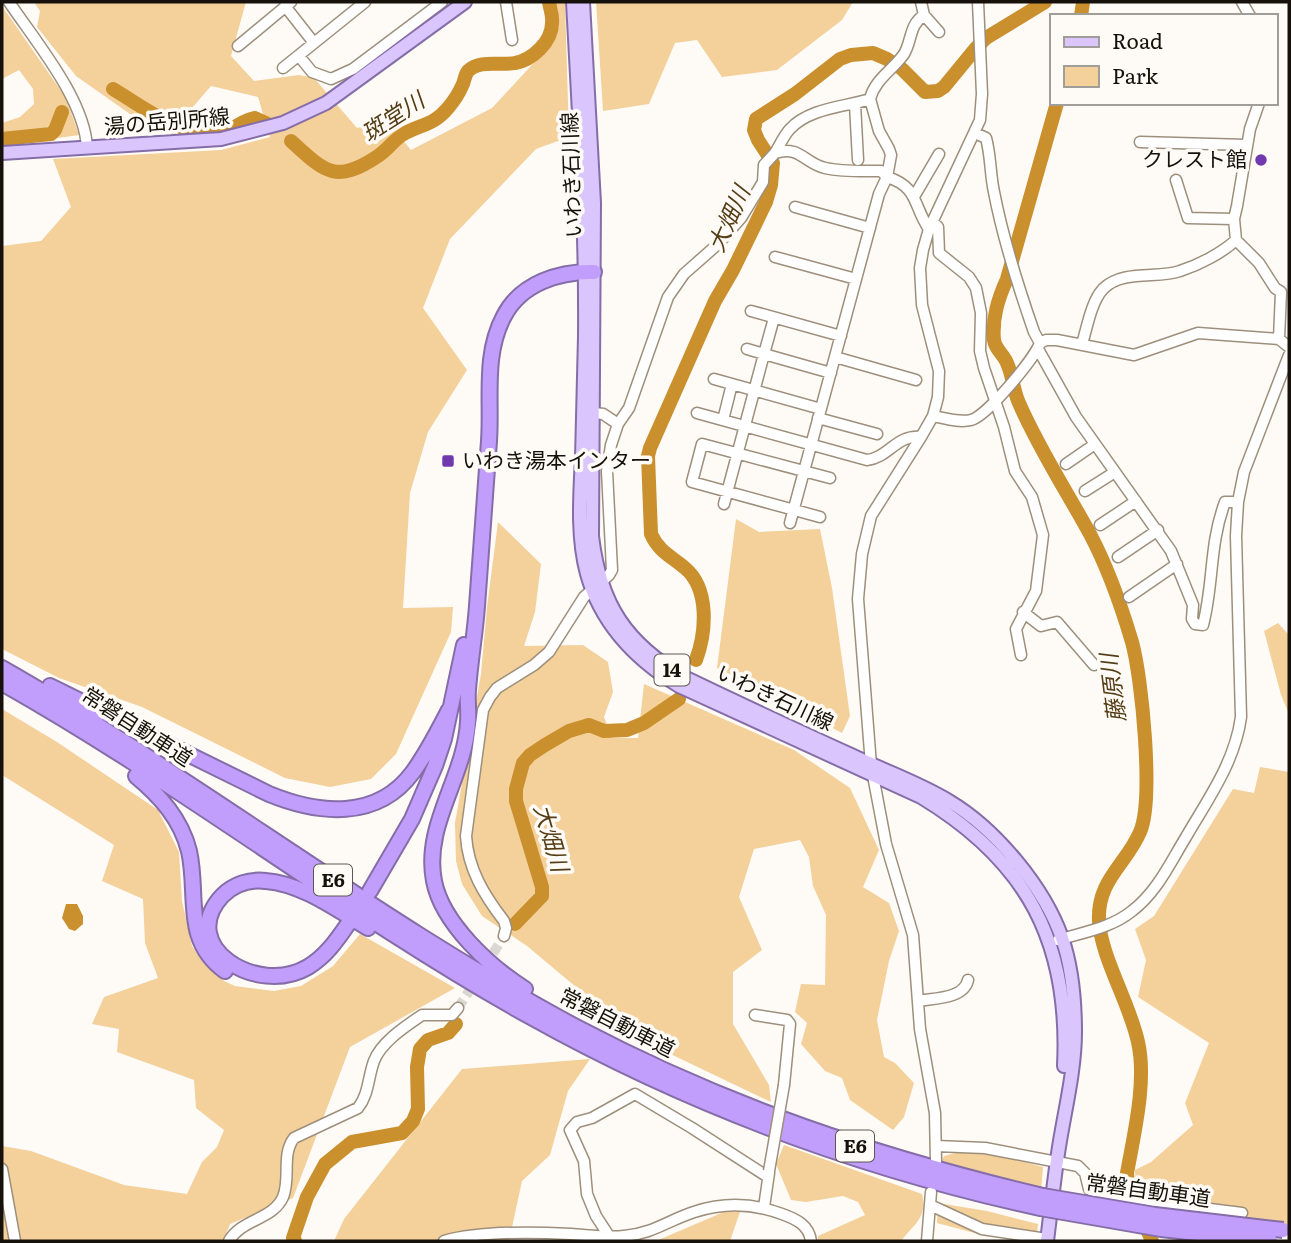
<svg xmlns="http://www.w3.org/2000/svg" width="1291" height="1243" viewBox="0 0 1291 1243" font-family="Literata,'Noto Sans JP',serif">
<rect width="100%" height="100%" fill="#fefbf7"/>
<path fill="#f4d09b" d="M34,2H246L231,56L254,81L299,75L314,78L357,128L387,121L411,150L492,108L554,41L550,2H565L569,137L536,149L450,239L423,308L467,370L428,432L410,493L403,608L453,607L451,632L396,754L371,779L330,787L285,778L142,707L59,678L2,649V246L41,241L71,207L53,159L221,150L270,137L258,97L211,86L192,108L175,135L130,114L76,76L37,27L40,11Z
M596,2H853L842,20L777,70L722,77L697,40L675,43L649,104L603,111Z
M2,6L66,98L79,135L2,146V123L20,117L34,104L33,89L19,70L2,79Z
M736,519L759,532L820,529L832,588L850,716L842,733L717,668Z
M498,522L541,564L535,612L524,646L583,645L608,662L613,692L604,717L612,738H638L644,684L794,750L850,788L879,850L863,887L889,903L899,931L889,961L877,1020L884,1057L895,1063L914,1083L904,1117L893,1130L850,1100L842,1078L825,1071L801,1044L807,1023L795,1012L801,984L825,985L826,915L813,886L809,857L800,840L754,849L739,897L762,950L733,972V1024L769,1085L771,1102L637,1038L527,946L482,916L462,884L456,861L455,823L481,674L487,607Z
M1278,623L1289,635V714L1281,695L1264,631Z
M2,709L57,742L158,810L179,852L182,901L192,946L202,961L224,981L235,986L274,991L301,986L333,966L360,934L455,988L350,1047L293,1198L230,1224L223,1241H2V1146L31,1151L124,1185L187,1194L202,1162L217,1147L224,1130L196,1108L194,1080L117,1052L119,1029L92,1024L104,997L158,978L145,943L143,899L102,881L114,845L2,775Z
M1260,767L1289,772V1226L1241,1223L1180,1209H1152L1136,1190L1135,1170L1151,1162L1193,1125L1185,1103L1209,1043L1138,997L1146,960L1135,929L1154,916L1233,789L1254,793Z
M590,1059L568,1091L550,1155L522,1181L509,1241H334L344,1219L462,1069Z
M784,1145L922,1194C928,1217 914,1224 901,1241H818V1236L865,1215L858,1202L843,1196L806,1202L791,1200L776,1164Z
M963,1151L1009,1158L1043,1167L1041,1191L940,1165L944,1156Z
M938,1203L987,1211L1038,1224L1037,1233L982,1235L937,1223Z
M726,1211L740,1212L730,1241H656Z"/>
<path fill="#c9902d" d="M66,904H77L83,916V924L75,931L69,929L62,918Z"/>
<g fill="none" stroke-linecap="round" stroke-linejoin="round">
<path stroke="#c9902d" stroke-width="14" d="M1081,16L1083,2
M113,89C145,108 180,137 219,132C233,131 242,120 255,118L266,123
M1057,103L1007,279C998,299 992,318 994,340C995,349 1004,355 1007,363C1013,376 1013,390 1019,403C1039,449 1066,490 1090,534C1108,568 1121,605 1132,642C1142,678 1154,800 1140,832C1126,865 1097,880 1099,921C1101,957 1130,1004 1138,1042C1147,1081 1134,1134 1127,1173L1128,1186L1152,1241
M2,139L51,134L55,130L62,112
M291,141C324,171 335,185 378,156C387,150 393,141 402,135C419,124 432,127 448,108C453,102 459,93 462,86C465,81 464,76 468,71C480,59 500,66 515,63C532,60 552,42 552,23C553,16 550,9 549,2
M696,660C706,633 710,589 685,568C671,556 659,552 651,534L648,456L650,448L715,301L733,270L766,202L771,185L773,163L758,140L754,130L756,119L795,94L840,59L851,55L873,53L887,59L902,69L925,92L938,91L944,87L976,48L986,38L1045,2
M515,924L542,896V887L516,801V789L523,763L530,755L545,745L569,731L589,725L604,731L627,730L644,723L679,699
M295,1241L293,1238L307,1197L325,1164L352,1142L402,1133L413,1121L418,1109L417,1067L420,1049L428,1040L448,1033L456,1024"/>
<path stroke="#dbd8d3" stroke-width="10" stroke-dasharray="10 5" stroke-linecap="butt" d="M485,966L504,936
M458,1008L477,979"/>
<defs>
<path id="minor" d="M9,2C36,42 85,100 87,148
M506,2L512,40
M921,2L924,15L939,32
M1242,2L1250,16
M285,6L314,43
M238,46L291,2
M299,56L312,72L331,79L353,69L442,2
M283,68L365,2
M870,99L879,131L889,149L891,155L887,177L881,171C863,171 843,172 825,168C804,163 800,145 775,153C780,145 784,135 790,129C809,108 845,107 870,99C875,79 893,70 904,54C912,41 909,25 924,15
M1259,103L1250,129L1237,206L1234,219L1236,240L1259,263L1275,288L1281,292L1279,339L1289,347
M855,104L858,160
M975,133L986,138C991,156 990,174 994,192C1003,239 1018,286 1034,332L1040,343
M1140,142L1247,145
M1176,180L1188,218L1234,219
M915,195L939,154
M795,207L870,228
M933,222L938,227L939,253L969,277L976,288L981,313L980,351L984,368L1004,427L1015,471L1032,497L1043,535L1036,591L1016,629L1021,655
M775,257L856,279
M751,311L841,336
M1082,344C1087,328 1091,302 1103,289C1122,269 1159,279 1180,271C1199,265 1222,253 1236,240
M747,349L764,354L774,318
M1038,349L1076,417L1171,551L1193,605L1192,619L1195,624L1203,625C1214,582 1209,545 1225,502H1238
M835,357L916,380
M714,379L821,409
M697,413L867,460C888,458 897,434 921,437
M933,416C944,418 959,423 971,420C987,416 1034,359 1040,343L1046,340H1057L1134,355L1198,333L1279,339
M818,418L877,434
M723,420L732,384
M618,424L629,408L668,297L684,274L718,244L741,218L763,182L764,165L775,153
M1066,464L1095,444
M1085,491L1115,472
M724,504L764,354L831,373
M820,517L692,482L702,444L830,478
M790,523L879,194L887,177C919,187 913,206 929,229
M1100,525L1136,501
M1118,557L1158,530
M1129,597L1177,564
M1023,612L1041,626L1057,622L1094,665
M504,936L506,928L504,921C484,895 468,869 466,836L483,710L490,697L497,688L534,665L549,652L584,597L609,575L612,570L607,471L611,445L618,424L603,414L587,412
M1058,940C1084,932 1111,928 1132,911C1157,892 1170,863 1186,837C1208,799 1235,762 1241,717L1236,536L1238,502L1244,472L1289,355
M918,1001C934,998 964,999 968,980
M755,1015L787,1020L790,1024L784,1085
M936,1146L985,1148L1078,1166L1085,1173L1089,1189L1097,1195L1242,1213
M936,1162L935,1113L920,1029L913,935L886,844L871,765L858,599L862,554L871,516L921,437L933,416L938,397L939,371L922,305L920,268L923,250L929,229L980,120L982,94L978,2
M2,1169L15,1241
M930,1205L982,1229L1047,1239
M764,1207L769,1173
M609,1236L596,1216L587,1194L584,1161L570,1130L577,1122L592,1118L635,1094L692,1128L768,1177
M229,1241C241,1219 273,1220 283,1197C291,1178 281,1155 294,1138L358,1108C369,1094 368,1077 374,1061C381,1042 406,1026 422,1015H452L458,1008
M444,1241C479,1231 534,1232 571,1234C588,1235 607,1238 624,1236C652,1234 669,1220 694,1212C724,1202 753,1203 782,1214C796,1219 809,1225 811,1241
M927,1241L931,1192"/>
<path id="major" d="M573,2C579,113 586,224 585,336C584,377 583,417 582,458C580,496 577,537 587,574C601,624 636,660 679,686L921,797C1027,861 1070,942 1064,1066
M583,2L594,203L592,536C600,604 626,644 686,678C740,704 794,729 849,754C882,770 918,782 949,801C996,829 1044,887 1062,938C1072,967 1075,1001 1075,1032C1075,1070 1065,1109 1059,1147C1054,1178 1051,1210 1047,1241
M2,153L221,139L283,123L326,103L465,2"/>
<path id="highway" d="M2,668C199,780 377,921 578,1028C728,1107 878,1157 1043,1196
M2,683C183,785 348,915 529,1016C690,1106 861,1169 1040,1208
M50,686L269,794C318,814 377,821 413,772C427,753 438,731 449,710
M136,776C160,796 181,819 189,851C199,895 182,940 225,971
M370,891L412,819L435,766L444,739L464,645
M348,924C337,940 326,956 308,967C257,997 176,946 222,896C234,884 250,879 266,881C303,884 337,910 368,928
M525,989C490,967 442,923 434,881C423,825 465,777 468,722C469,711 467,701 468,690C470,662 475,634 477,606C481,551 485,496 489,441C492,400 483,355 504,316C521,283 560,271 594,272"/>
</defs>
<use href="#minor" stroke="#9d8f7b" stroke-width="13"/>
<use href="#major" stroke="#856da7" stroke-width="16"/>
<use href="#highway" stroke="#856da7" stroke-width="18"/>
<use href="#minor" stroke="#fff" stroke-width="10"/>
<use href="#major" stroke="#dac5fd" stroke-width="12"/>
<use href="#highway" stroke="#c19efb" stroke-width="14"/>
<defs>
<path id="minor-bridge" d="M769,1171L784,1085"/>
<path id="highway-bridge" d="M1043,1196L1155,1215L1283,1230
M1040,1208L1161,1229L1270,1241"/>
</defs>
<use href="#minor-bridge" stroke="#9d8f7b" stroke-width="13" stroke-linecap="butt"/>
<use href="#highway-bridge" stroke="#856da7" stroke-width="18" stroke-linecap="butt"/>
<use href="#minor-bridge" stroke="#fff" stroke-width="10"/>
<use href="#highway-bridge" stroke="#c19efb" stroke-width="14"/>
</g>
<g fill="#7039b0" stroke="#fefbf7" stroke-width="2.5">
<circle cx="1261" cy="160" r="7"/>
<rect x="441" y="454" width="14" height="14" rx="3.5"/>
</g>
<g text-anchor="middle" stroke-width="7" stroke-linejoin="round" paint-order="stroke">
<g fill="#fefbf7" stroke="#5c5751" stroke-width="2">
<rect x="654.5" y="654.5" width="35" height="31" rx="5"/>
<rect x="314" y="864.5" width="38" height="31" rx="5"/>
<rect x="836" y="1130.5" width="38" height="31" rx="5"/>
</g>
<g font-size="19" font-weight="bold" fill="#16110a">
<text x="672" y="677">14</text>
<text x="333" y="887">E6</text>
<text x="855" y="1153">E6</text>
</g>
<g font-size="21" fill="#16110a" stroke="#fefbf7">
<text transform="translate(167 122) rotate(-5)" y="7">湯の岳別所線</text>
<text transform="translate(572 175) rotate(-92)" y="7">いわき石川線</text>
<text transform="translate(775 698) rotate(25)" y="7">いわき石川線</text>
<text transform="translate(137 727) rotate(33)" y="7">常磐自動車道</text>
<text transform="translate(617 1023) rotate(27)" y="7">常磐自動車道</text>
<text transform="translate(1148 1191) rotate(8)" y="7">常磐自動車道</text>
</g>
<g font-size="21" fill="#16110a" stroke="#fefbf7" text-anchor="end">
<text x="1247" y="167">クレスト館</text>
<text x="462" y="468" text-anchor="start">いわき湯本インター</text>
</g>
<g font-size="23" font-style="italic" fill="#553d16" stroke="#fefbf7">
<text transform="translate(393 117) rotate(-33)" y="8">斑堂川</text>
<text transform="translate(729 219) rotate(-66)" y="8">大畑川</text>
<text transform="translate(1113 688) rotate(-97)" y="8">藤原川</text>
<text transform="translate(551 838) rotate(74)" y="8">大畑川</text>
</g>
</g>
<rect width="1291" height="1243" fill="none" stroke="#16110a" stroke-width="7"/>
<rect x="1050" y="14" width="228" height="91" fill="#fefbf7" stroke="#a19d98" stroke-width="2"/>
<rect x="1064" y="37" width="35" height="10" fill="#dac5fd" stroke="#a19d98" stroke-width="2"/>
<text x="1112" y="49" font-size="21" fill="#16110a">Road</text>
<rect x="1064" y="66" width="35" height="21" fill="#f4d09b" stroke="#a19d98" stroke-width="2"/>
<text x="1112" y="84" font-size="21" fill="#16110a">Park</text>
</svg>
